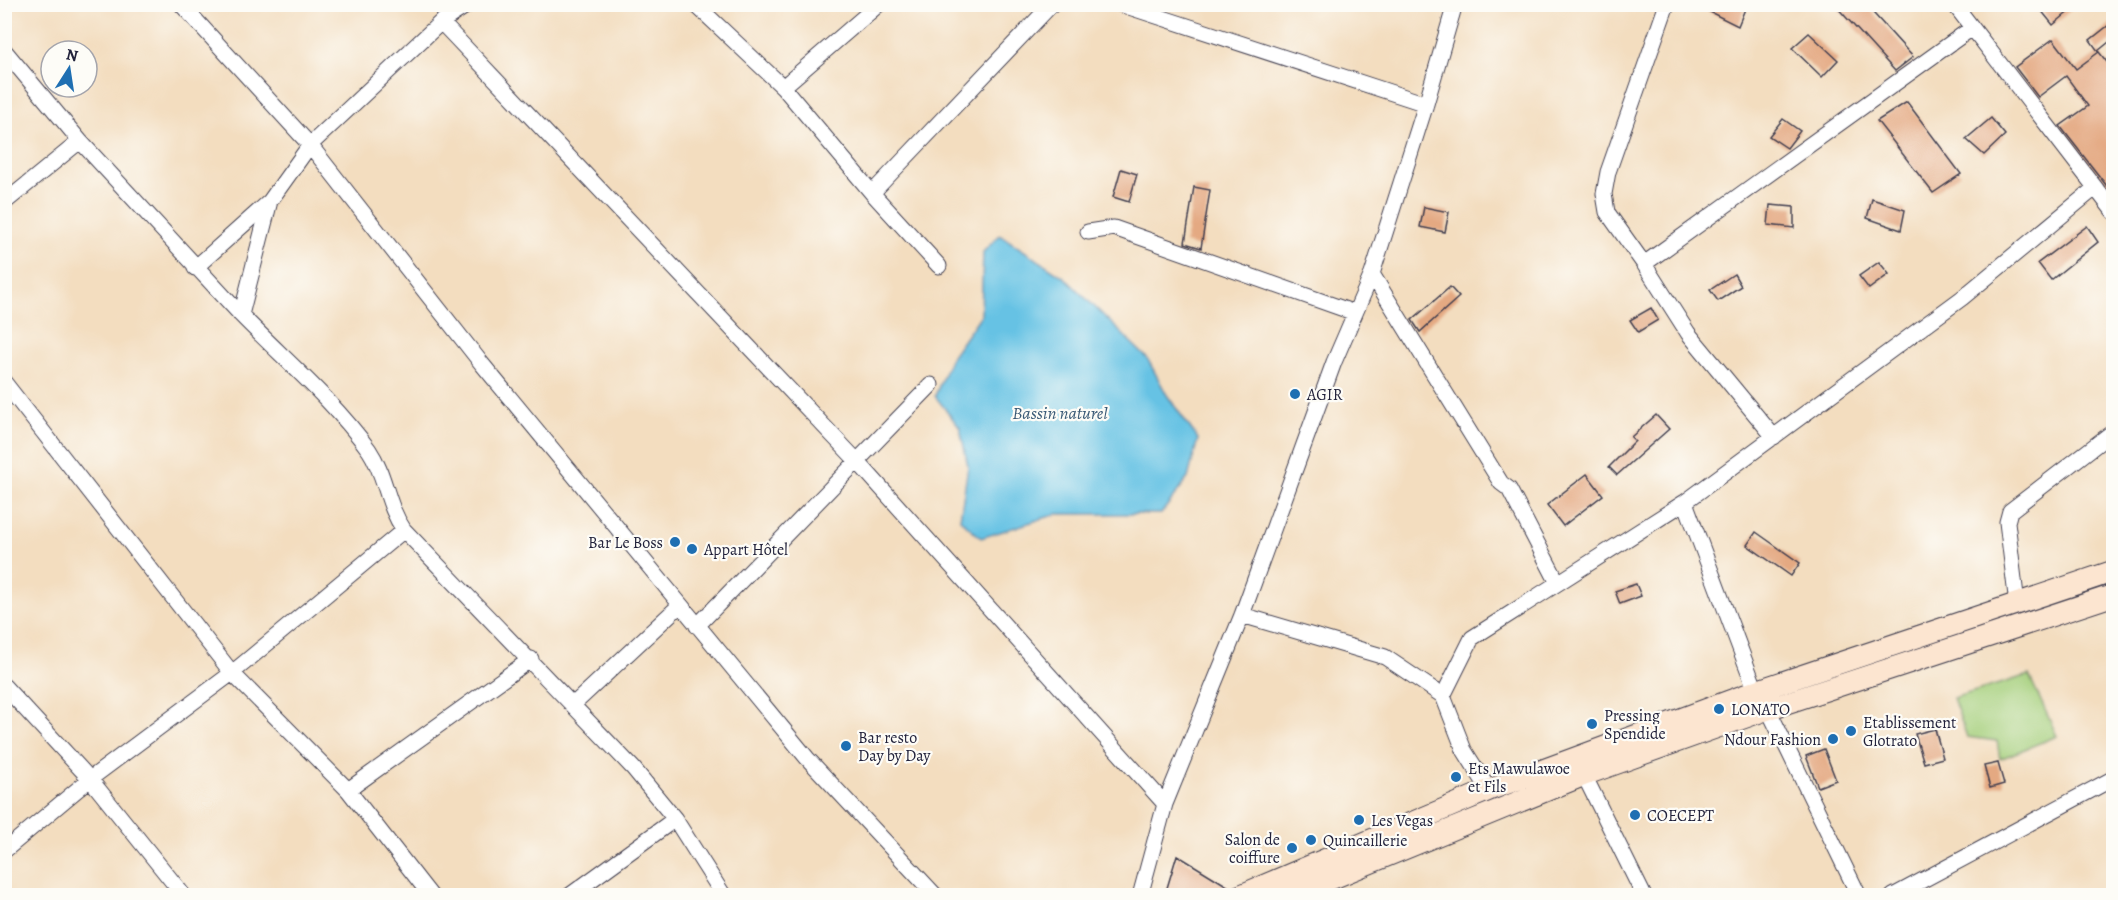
<svg xmlns="http://www.w3.org/2000/svg" width="2118" height="900" viewBox="0 0 2118 900" font-family="Alegreya,serif">
<rect width="100%" height="100%" fill="#fdfcf7"/>
<filter id="ink" filterUnits="userSpaceOnUse"><feTurbulence type="fractalNoise" baseFrequency=".0167" numOctaves="2"/><feDisplacementMap in="SourceGraphic" scale="12" xChannelSelector="R" yChannelSelector="G"/><feConvolveMatrix kernelMatrix="1 2 1 2 8 2 1 2 1" color-interpolation-filters="sRGB"/></filter>
<filter id="wash" filterUnits="userSpaceOnUse"><feTurbulence type="fractalNoise" baseFrequency=".008" numOctaves="4" result="noise"/><feDisplacementMap in="SourceGraphic" scale="24" xChannelSelector="R" yChannelSelector="G"/><feGaussianBlur stdDeviation="1.35" result="paint"/><feColorMatrix in="noise" values="0 0 0 0 0 0 0 0 0 0 0 0 0 0 0 0 0 1.4 0 .05"/><feComposite in="paint" operator="in"/></filter>
<g filter="url(#wash)">
<rect width="100%" height="100%" fill="#f3ddbf"/>
<path fill="#a5cf7b" stroke="#64785b" stroke-width="1.5" d="M2029,675L2057,736L2000,759L1997,741L1967,737L1953,698Z"/>
<path fill="#66c2e4" stroke="#447290" stroke-width="1.5" d="M1000,235L1064,277L1147,358L1167,395L1198,439L1188,478L1161,514H1057L981,538L960,519L968,466L960,428L935,396L950,359L981,315L983,252Z"/>
<g id="blocks">
<path fill="#e4a982" d="M1694,4H1747L1738,26Z
M1834,4H1865L1913,57L1895,71Z
M2036,4H2078L2053,25Z
M2114,21V38L2098,51L2090,40Z
M1809,33L1838,60L1822,77L1792,48Z
M2053,39L2076,69L2099,52L2114,71V195L2060,126L2088,106L2066,76L2038,97L2015,67Z
M1907,102L1961,174L1933,193L1877,121Z
M1991,118L2005,135L1984,155L1966,139Z
M1783,119L1800,131L1787,148L1769,136Z
M1121,169L1137,174L1129,202L1113,197Z
M1194,187L1210,190L1201,248L1185,243Z
M1872,199L1905,210L1901,230L1867,218Z
M1770,205L1794,207V228L1768,225Z
M1424,207L1449,212L1445,232L1420,227Z
M2087,226L2098,242L2051,280L2038,263Z
M1879,262L1889,274L1869,289L1859,276Z
M1734,274L1741,286L1718,301L1710,290Z
M1450,287L1459,297L1420,332L1412,320Z
M1651,308L1658,320L1638,332L1630,320Z
M1656,415L1669,429L1617,475L1609,467L1635,441L1631,437Z
M1587,474L1603,495L1563,526L1547,505Z
M1756,532L1800,563L1791,576L1747,545Z
M1636,584L1641,596L1620,604L1615,591Z
M1935,729L1943,758L1924,763L1915,734Z
M1824,749L1836,780L1818,787L1806,756Z
M1998,763L2004,784L1990,788L1984,766Z
M1177,855L1229,887L1210,896H1170L1167,888Z"/>
</g>
</g>
<g filter="url(#ink)">
<use href="#blocks" fill-opacity="0" stroke="#413e4f" stroke-width="1.5"/>
<g fill="none" stroke-linecap="round" stroke-linejoin="round">
<defs>
<path id="minor" d="M181,4L310,145L482,364L807,758L936,896
M695,4L783,87L872,193L939,266
M1120,4L1426,104
M1667,4L1608,172L1604,194L1607,212L1644,264L1688,333L1774,437
M1954,4L2114,212
M441,22L858,462L1165,804
M4,50L80,141L241,315
M783,87L879,4
M872,193L1052,4
M270,201L241,315C284,359 333,400 369,450C386,475 386,504 404,530L633,768L675,819L724,896
M4,203L80,141
M1088,232L1114,228L1355,313
M1644,264L1972,28
M195,268L270,201L310,145L441,22L469,4
M1372,274L1501,483L1509,489L1558,583
M4,382L232,673L348,790L431,896
M1685,502L1756,691
M2017,604L2007,522L2010,511L2114,431
M1242,615L1385,657L1443,696L1464,750L1489,790
M697,626L931,385
M4,686L90,779L184,896
M1443,696L1472,638L1685,502L1962,298L2095,188
M574,704L680,605
M1768,709L1859,896
M1584,775L1644,896
M348,790L531,659
M4,851L90,779L232,673L404,530
M569,896L675,819
M1140,896L1165,804L1242,615L1334,362L1372,274L1426,104L1455,4
M1893,896L2114,778"/>
<path id="secondary" d="M1239,896L1489,790L1756,691L2114,571
M1289,896L1584,775L1768,709L2114,595"/>
</defs>
<use href="#minor" stroke="#413e4f" stroke-width="17"/>
<use href="#secondary" stroke="#413e4f" stroke-width="23"/>
<use href="#minor" stroke="#fff" stroke-width="15"/>
<use href="#secondary" stroke="#fce5d0" stroke-width="21"/>
</g>
</g>
<g fill="#1f6fb2" stroke="#fdfcf7" stroke-width="2">
<circle cx="1295" cy="394" r="6"/>
<circle cx="675" cy="542" r="6"/>
<circle cx="692" cy="549" r="6"/>
<circle cx="1719" cy="709" r="6"/>
<circle cx="1592" cy="724" r="6"/>
<circle cx="1851" cy="731" r="6"/>
<circle cx="1833" cy="739" r="6"/>
<circle cx="846" cy="746" r="6"/>
<circle cx="1456" cy="777" r="6"/>
<circle cx="1635" cy="815" r="6"/>
<circle cx="1359" cy="820" r="6"/>
<circle cx="1311" cy="840" r="6"/>
<circle cx="1292" cy="848" r="6"/>
</g>
<g text-anchor="middle" stroke-width="4.5" stroke-linejoin="round" paint-order="stroke">
<g font-size="16" fill="#22223b" stroke="#fdfcf7" text-anchor="start">
<text x="1307" y="400">AGIR</text>
<text x="663" y="548" text-anchor="end">Bar Le Boss</text>
<text x="704" y="555">Appart Hôtel</text>
<text x="1731" y="715">LONATO</text>
<text x="1604" y="721">Pressing<tspan x="1604" dy="18">Spendide</tspan></text>
<text x="1863" y="728">Etablissement<tspan x="1863" dy="18">Glotrato</tspan></text>
<text x="858" y="743">Bar resto<tspan x="858" dy="18">Day by Day</tspan></text>
<text x="1821" y="745" text-anchor="end">Ndour Fashion</text>
<text x="1468" y="774">Ets Mawulawoe<tspan x="1468" dy="18">et Fils</tspan></text>
<text x="1647" y="821">COECEPT</text>
<text x="1371" y="826">Les Vegas</text>
<text x="1280" y="845" text-anchor="end">Salon de<tspan x="1280" dy="18">coiffure</tspan></text>
<text x="1323" y="846">Quincaillerie</text>
</g>
<g font-size="18" font-style="italic" fill="#3a5a76" stroke="#fdfcf7">
<text x="1060" y="419">Bassin naturel</text>
</g>
</g>
<rect width="2118" height="900" fill="none" stroke="#fdfcf7" stroke-width="24"/>
<g transform="translate(69 69) rotate(12)"><circle r="28" fill="#fdfcf7" stroke="#a5a5ac" stroke-width="1.5"/>
<path d="M0-4.5L10 22L0 15L-10 22Z" fill="#1f6fb2"/>
<text y="-9" font-size="16" font-weight="bold" text-anchor="middle" fill="#22223b">N</text>
</g>
</svg>
